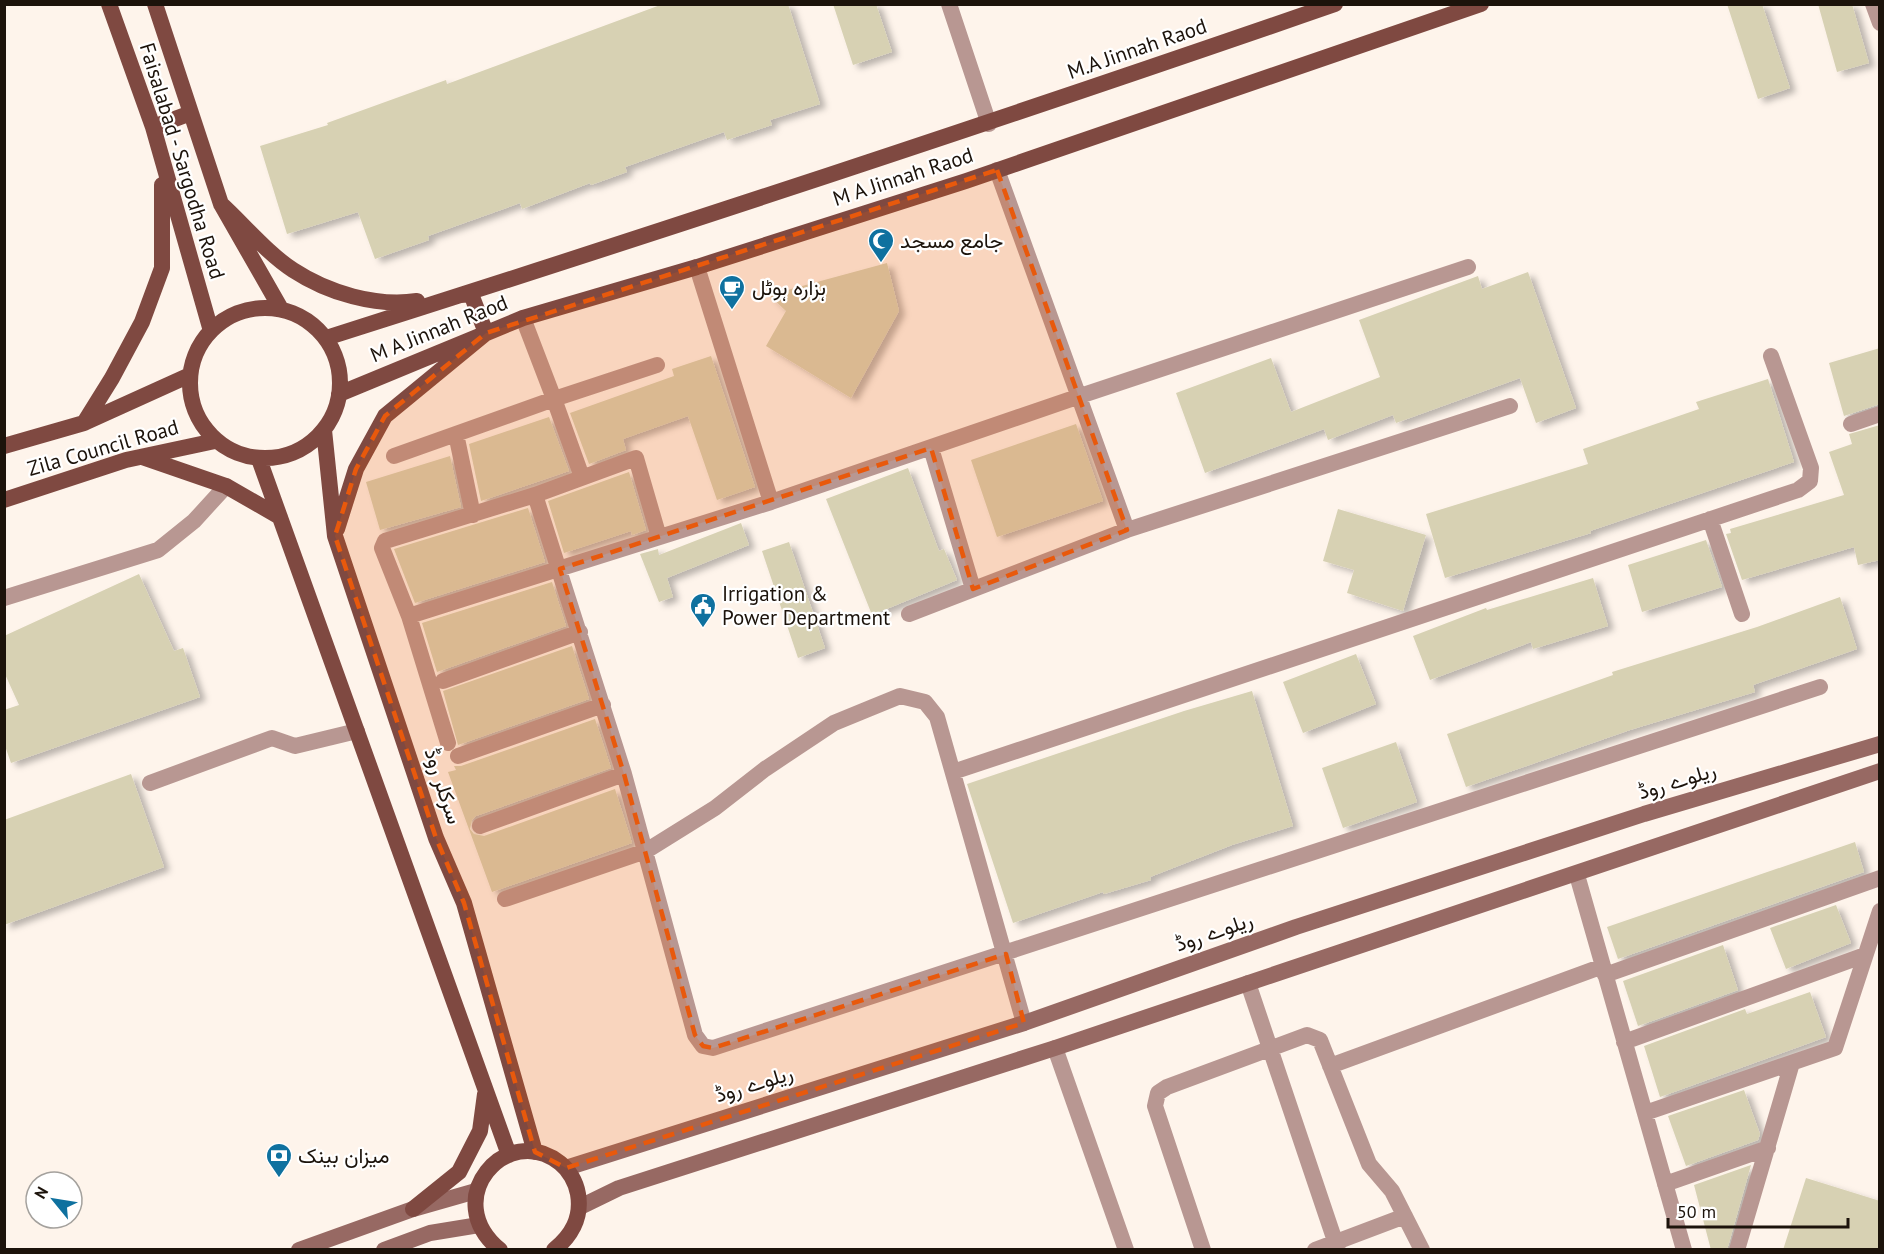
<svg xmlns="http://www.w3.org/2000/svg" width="1884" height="1254" viewBox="0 0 1884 1254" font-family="'PT Sans',Vazirmatn,sans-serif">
<defs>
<filter id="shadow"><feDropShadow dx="6" dy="4" stdDeviation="3" flood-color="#0004"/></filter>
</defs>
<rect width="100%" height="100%" fill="#fef4eb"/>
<path fill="#d7d1b3" filter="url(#shadow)" d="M663,4H788L820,104L770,120L772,125L727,140L724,132L625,167L627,172L591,185L590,183L522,209L520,203L428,236L429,240L375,259L358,212L287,234L260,146L328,125L327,123L446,80L447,84Z
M833,4H876L892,52L853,65Z
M1727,4H1762L1790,88L1758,99Z
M1818,4H1852L1869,63L1837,72Z
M887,263L899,311L851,398L766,346L786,311L769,295Z
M1528,272L1576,408L1536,423L1520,378L1396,423L1393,415L1328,440L1324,429L1205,473L1176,393L1271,358L1291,412L1380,377L1359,320L1478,276L1482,289Z
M1880,348V404L1844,416L1829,363Z
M711,356L755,487L717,500L688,416L623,439L626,450L589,464L570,413L674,376L672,369Z
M1768,379L1794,462L1590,531L1591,533L1445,578L1426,514L1588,464L1583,449L1699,409L1696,402Z
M549,417L569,471L481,501L469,444Z
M1076,424L1103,501L997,537L971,460Z
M1880,425V560L1858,565L1854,547L1742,580L1726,534L1731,533L1730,529L1844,495L1829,452L1852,444L1849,434Z
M450,456L461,507L380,530L366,482Z
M908,468L939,551L944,549L957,580L872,615L826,499Z
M629,472L646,530L632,535L631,531L564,553L548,501Z
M528,508L545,562L415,603L394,549Z
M1338,509L1426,535L1403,611L1347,593L1354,570L1323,561Z
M741,523L749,545L667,578L673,597L659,602L640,554L658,549L659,555Z
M1706,540L1722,587L1642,612L1628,565Z
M789,542L825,648L798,658L762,551Z
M139,574L174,651L183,648L200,697L11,763L4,743V710L19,705L4,672V636Z
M1593,578L1608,626L1533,649L1531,642L1430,680L1413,636L1486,608L1487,610Z
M552,582L566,626L437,672L422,623Z
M1840,597L1857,649L1753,685L1755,692L1630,730L1466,787L1447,734L1613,675L1612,672L1757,627Z
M572,646L589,699L458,745L443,691Z
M1356,654L1376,704L1303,733L1283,682Z
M1252,691L1293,826L1232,845L1150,877L1151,880L1104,894L1103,892L1013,923L967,784L1184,711Z
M595,719L611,768L476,816L472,820L470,829L474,834L484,836L615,789L632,843L492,892L448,772L456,770L454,766H461Z
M1396,742L1417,802L1343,828L1322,768Z
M131,774L164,867L4,925V820Z
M1855,842L1864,872L1618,959L1607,927Z
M1836,905L1851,943L1786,969L1770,928Z
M1723,945L1738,990L1638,1026L1623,981Z
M1810,992L1826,1037L1660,1097L1644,1046L1745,1009L1747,1014Z
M1744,1090L1760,1134L1758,1140L1686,1166L1668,1116Z
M1751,1165L1727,1250H1711L1694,1185Z
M1806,1178L1880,1201V1250H1783Z"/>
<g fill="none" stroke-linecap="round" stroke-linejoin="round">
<path stroke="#b89792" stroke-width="16" d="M997,170L1127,530
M697,267L771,502
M1851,424L1880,414
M456,434L473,515
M931,448L973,589
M394,456L554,399L523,318
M582,477L554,399L657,365
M535,495L636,458L659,537
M1710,519L1742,614
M4,598L158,550L194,521L226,486
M909,614L1127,530L1510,406
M409,616L771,502L1080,396L1468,267
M443,681L580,632
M448,743L409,616L382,548L385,541L535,495L624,774L695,1035L703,1046L713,1048L1820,687
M458,756L603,705
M953,772L1798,490L1810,481L1811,468L1771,356
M150,783L272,738L295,746L357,731
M480,826L624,774
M1577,875L1684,1250
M505,899L646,851L715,808L765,769L834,723L873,707L900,696L925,702L937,717L1024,1023
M1605,975L1880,878
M1248,983L1338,1250
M1624,1042L1865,955
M1055,1048L1126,1250
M1330,1066L1603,966
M1645,1113L1835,1048L1880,911
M1665,1184L1768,1148
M1203,1250L1155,1106L1158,1093L1167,1087L1307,1035L1320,1040L1369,1164L1392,1191L1422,1250
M1315,1250L1405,1216
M1737,1250L1792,1063"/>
<path stroke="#b89792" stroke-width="16" d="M949,4L989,124
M1873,4L1880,23"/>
<path stroke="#976963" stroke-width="16" d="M566,1168L1024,1023L1296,927L1644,814L1880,744
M580,1207L619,1188L1055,1048L1880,771
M299,1250L413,1209L476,1191
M384,1250L430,1233L479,1225"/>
<path stroke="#7f4941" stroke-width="16" d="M109,4L153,127L211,331
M155,4L221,204L281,309
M153,127L191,113
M221,204C243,224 268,254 293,270C328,293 376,307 417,301
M190 383a75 75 0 1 1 150 0a75 75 0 1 1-150 0Z
M326,338C663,231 1000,120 1335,4
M339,394L523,318L697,267L966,181L1481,4
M84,423L112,378L142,322L162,268V185
M324,430L335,536L436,838L464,903L535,1152
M4,446L84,423L190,375
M142,457L226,486L280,517
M259,459L509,1155
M4,500L126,460L215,441
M337,529L356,469L385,416L486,333L471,294L461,295
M413,1209L459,1172L480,1131L485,1094
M500,1250C438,1199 507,1121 560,1163C569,1170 576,1182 578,1194C582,1218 572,1235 554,1250"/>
</g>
<path fill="#e8590c" fill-opacity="0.2" stroke="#e8590c" stroke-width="4.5" stroke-dasharray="12 8" stroke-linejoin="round" d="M997,170L1127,530L973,589L931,448L560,569L624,774L695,1035L703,1046L713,1048L1006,954L1024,1023L566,1168L535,1152L464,903L436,838L335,536L356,469L385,416L486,333Z"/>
<defs>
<symbol id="mosque-pin" viewBox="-11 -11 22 30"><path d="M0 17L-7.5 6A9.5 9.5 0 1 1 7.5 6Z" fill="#0f719f" stroke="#fff"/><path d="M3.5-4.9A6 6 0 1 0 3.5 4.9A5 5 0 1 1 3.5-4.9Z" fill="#fff"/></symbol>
<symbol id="cafe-pin" viewBox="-11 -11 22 30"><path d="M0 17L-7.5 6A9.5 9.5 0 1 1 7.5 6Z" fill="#0f719f" stroke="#fff"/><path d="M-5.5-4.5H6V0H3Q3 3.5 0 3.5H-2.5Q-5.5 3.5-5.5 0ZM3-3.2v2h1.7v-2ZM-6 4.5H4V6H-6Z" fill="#fff"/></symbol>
<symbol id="civic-pin" viewBox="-11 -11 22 30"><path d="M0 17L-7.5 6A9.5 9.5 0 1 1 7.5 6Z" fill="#0f719f" stroke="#fff"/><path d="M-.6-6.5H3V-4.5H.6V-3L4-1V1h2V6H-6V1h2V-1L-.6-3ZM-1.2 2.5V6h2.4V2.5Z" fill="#fff"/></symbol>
<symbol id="bank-pin" viewBox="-11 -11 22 30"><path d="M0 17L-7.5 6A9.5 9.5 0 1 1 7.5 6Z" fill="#0f719f" stroke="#fff"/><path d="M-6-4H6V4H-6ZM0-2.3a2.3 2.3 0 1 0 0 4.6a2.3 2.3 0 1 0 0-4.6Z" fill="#fff"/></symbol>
</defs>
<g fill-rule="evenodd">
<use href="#mosque-pin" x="866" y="226" width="30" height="40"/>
<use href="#cafe-pin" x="717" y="273" width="30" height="40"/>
<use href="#civic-pin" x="688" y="591" width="30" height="40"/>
<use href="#bank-pin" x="264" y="1141" width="30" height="40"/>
</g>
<g text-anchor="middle" stroke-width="4.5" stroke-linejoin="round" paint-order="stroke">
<g font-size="21" fill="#1c130b" stroke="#fff">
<text transform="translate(1137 49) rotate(-19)" y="7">M.A Jinnah Raod</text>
<text transform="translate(182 161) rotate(73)" y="7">Faisalabad - Sargodha Road</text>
<text transform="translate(903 177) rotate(-18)" y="7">M A Jinnah Raod</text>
<text transform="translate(439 329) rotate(-22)" y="7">M A Jinnah Raod</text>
<text transform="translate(103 448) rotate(-16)" y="7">Zila Council Road</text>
<text transform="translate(1677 781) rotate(-17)" y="7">ریلوے روڈ</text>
<text transform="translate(443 786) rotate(72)" y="7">سرکلر روڈ</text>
<text transform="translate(1214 932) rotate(-19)" y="7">ریلوے روڈ</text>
<text transform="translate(754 1084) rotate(-17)" y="7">ریلوے روڈ</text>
</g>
<g font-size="21" fill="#1c130b" stroke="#fff" text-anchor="start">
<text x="900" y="248">جامع مسجد</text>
<text x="752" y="295">ہزارہ ہوٹل</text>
<text x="722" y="601">Irrigation &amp;<tspan x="722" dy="24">Power Department</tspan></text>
<text x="298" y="1163">میزان بینک</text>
</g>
</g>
<rect width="1884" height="1254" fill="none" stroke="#1c130b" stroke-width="12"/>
<g transform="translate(54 1200) rotate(300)"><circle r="28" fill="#ffffff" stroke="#a4a19d" stroke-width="1.5"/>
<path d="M0-4.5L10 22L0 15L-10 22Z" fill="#0f719f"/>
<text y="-9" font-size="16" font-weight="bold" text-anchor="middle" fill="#1c130b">N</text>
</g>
<path d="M1668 1218v9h180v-9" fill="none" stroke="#1c130b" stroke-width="3"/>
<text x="1677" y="1218" font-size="18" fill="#1c130b" stroke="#ffffff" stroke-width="4.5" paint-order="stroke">50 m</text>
</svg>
